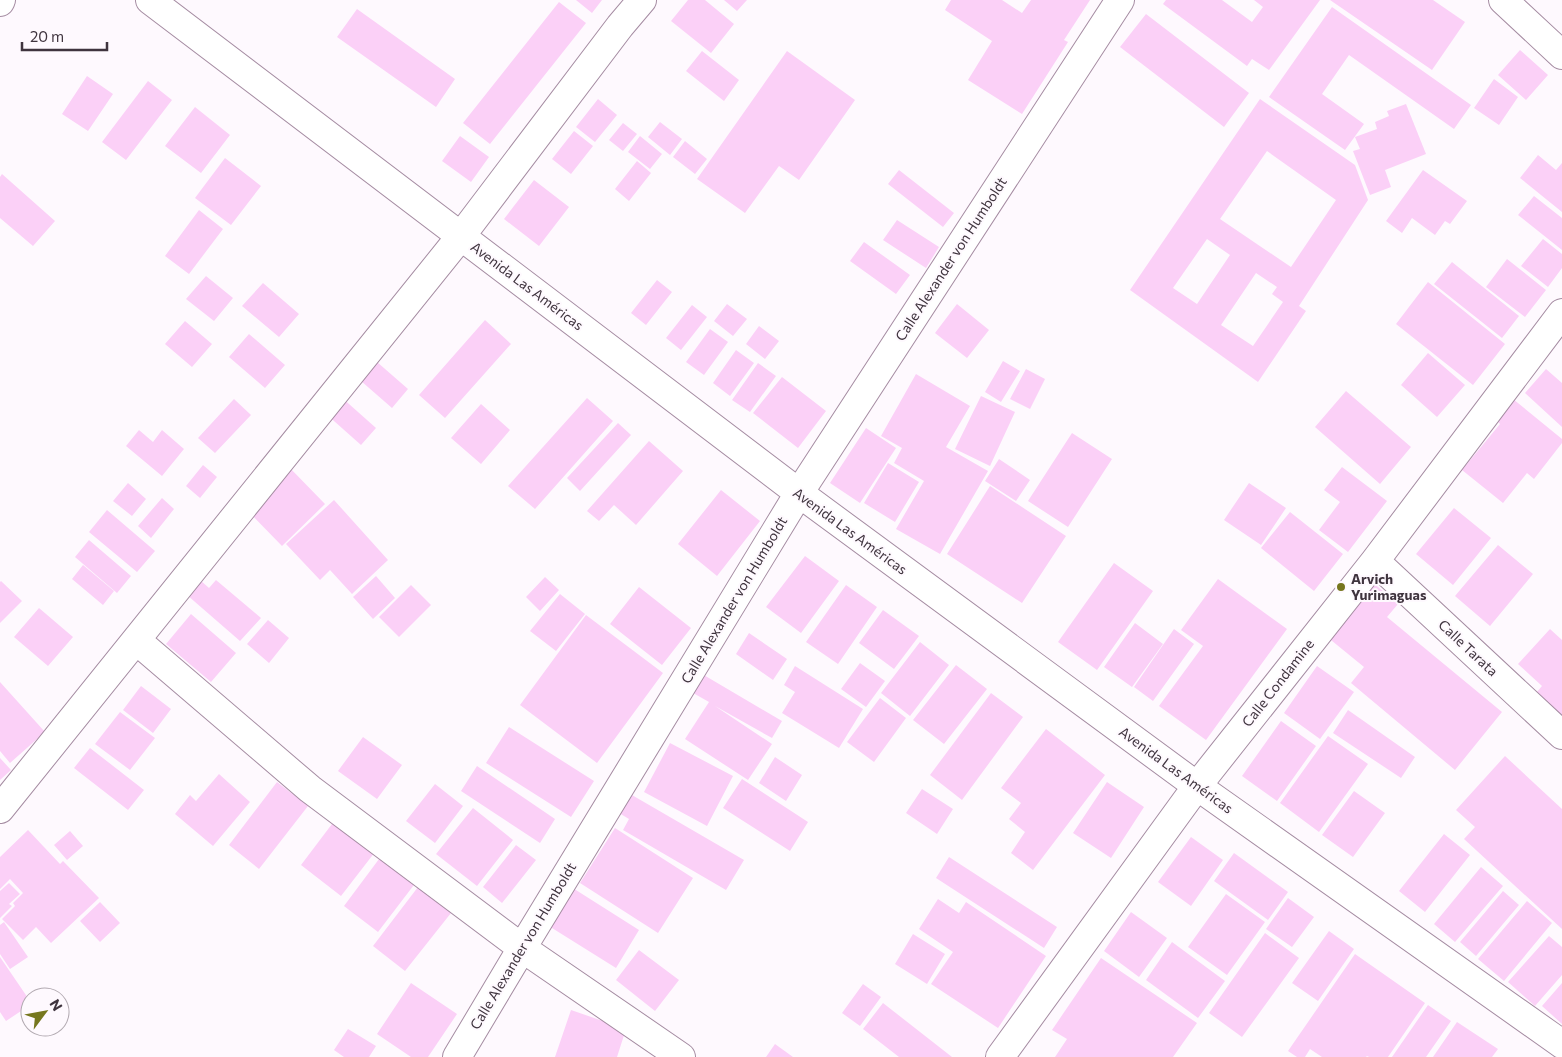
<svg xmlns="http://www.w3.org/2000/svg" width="1562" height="1057" viewBox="0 0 1562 1057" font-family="Commissioner,sans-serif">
<rect width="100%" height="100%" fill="#fef9fe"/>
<path fill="#fbd0f7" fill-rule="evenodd" d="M576,0H602L592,13Z
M688,0H705L734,24L711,53L671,21Z
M724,0H747L737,11Z
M951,0H1002L1022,13L1031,0H1090L1064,40L1068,42L1022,114L968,80L992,41L945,10Z
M1166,0H1222L1252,22L1263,7L1254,0H1320L1269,70L1252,59L1247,66L1163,4Z
M1330,0H1433L1465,22L1432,70Z
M559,2L586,23L490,144L463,123Z
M1332,7L1471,105L1454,129L1349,55L1322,94L1364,124L1345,150L1269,97Z
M357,9L455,79L436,107L337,37Z
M1146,14L1249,93L1224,127L1120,47Z
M1520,50L1548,75L1526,100L1498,75Z
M702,51L739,80L724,101L686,71Z
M787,51L855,100L799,180L779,166L745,213L697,179Z
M87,76L113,94L88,131L62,114Z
M1494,79L1518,97L1499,125L1474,108Z
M148,81L172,100L126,160L102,142Z
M598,99L617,115L595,142L576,127Z
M1260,99L1355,165L1368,200L1299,306L1306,311L1258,382L1130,290ZM1267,151L1336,200L1291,267L1220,219ZM1207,239L1230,255L1197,304L1173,288ZM1256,273L1277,287L1272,294L1283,302L1253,346L1221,325Z
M1406,104L1426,154L1385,170L1391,187L1370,195L1353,151L1360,149L1355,137L1377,129L1375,122L1389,116L1387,111Z
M195,107L230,135L201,173L165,146Z
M660,122L682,139L670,155L648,137Z
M623,123L637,134L623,151L609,140Z
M574,131L593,146L571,174L552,159Z
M460,136L489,157L471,182L442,161Z
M640,136L662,154L650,169L628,152Z
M685,141L707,159L695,174L673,157Z
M1538,155L1556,170L1562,163V212L1520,178Z
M225,158L261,186L231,225L195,198Z
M637,161L651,173L629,201L615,189Z
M899,170L954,213L943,227L888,184Z
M1423,170L1467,201L1450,224L1445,221L1435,235L1412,218L1402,233L1386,221Z
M2,174L55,221L33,246L0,218V177Z
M534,180L569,207L539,246L504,219Z
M1534,196L1562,218V250L1518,215Z
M199,210L223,229L189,274L165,256Z
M897,220L939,247L926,268L883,240Z
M1543,239L1562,254V268L1548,287L1521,266Z
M864,242L910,275L896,294L850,261Z
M1507,259L1546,290L1525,317L1486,287Z
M1452,262L1519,316L1502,338L1434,284Z
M206,276L233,298L214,321L186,299Z
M657,280L672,292L646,325L631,313Z
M1428,282L1505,344L1473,385L1396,324Z
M263,283L299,314L279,337L242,306Z
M727,304L747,319L733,336L714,321Z
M957,304L989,330L967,358L935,333Z
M692,305L707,317L681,350L666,338Z
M485,320L511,344L445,418L419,395Z
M185,321L212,344L192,367L165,344Z
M759,326L779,341L765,359L746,344Z
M710,329L728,342L704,375L686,362Z
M249,334L285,365L265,388L229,357Z
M736,350L754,363L730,396L713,383Z
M1428,353L1465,385L1437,417L1401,385Z
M369,355L408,389L392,408L353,374Z
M1003,361L1020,371L1001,402L985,392Z
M758,363L776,376L750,412L732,400Z
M1026,369L1045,379L1030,409L1010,399Z
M1546,369L1562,383V427L1525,393Z
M916,374L970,406L946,447L988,471L940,554L896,529L924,481L894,463L902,448L881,436Z
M782,377L826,411L798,448L753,413Z
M1346,391L1411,447L1380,484L1315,427Z
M340,396L376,428L361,445L325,413Z
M981,396L1015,412L990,466L955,449Z
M587,398L613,421L535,509L508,486Z
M234,399L251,415L215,453L198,438Z
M1513,399L1562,439V443L1534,479L1527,473L1503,503L1462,470L1500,424L1496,420Z
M481,404L510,430L481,464L451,438Z
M618,423L631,435L580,491L567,478Z
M866,428L896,448L860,503L830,483Z
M139,430L153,442L162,430L184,449L162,476L126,446Z
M1072,433L1112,459L1068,527L1028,501Z
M649,441L683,471L636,525L614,505L599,521L587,511Z
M999,459L1030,480L1016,501L985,481Z
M888,463L919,482L895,522L864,503Z
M203,465L217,477L200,498L186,486Z
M288,466L325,504L282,546L245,508Z
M1342,467L1387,501L1348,552L1319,530L1340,502L1324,490Z
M128,483L146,499L132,516L113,501Z
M1249,483L1286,508L1261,545L1224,520Z
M990,486L1066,536L1022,603L947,554Z
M721,490L760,521L717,576L678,544Z
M162,498L174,509L151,538L138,526Z
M334,500L388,560L352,594L330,570L320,580L286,544Z
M1454,508L1491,538L1453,585L1416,554Z
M107,510L155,551L137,572L89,532Z
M1290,512L1343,554L1314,591L1261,548Z
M89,540L131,576L117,593L75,557Z
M1498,545L1533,574L1490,626L1455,596Z
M805,556L839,581L801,633L766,607Z
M1114,563L1153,591L1097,670L1058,642Z
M83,565L114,591L103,605L72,579Z
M376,576L395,598L373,619L353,597Z
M545,577L559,590L540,611L526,597Z
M1218,579L1287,629L1206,740L1159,706L1203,646L1181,630Z
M200,580L209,588L216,580L261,618L240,641L187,595Z
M1,581L22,601L0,623V582Z
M1371,581L1398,604L1387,617L1502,712L1455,770L1351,683L1364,667L1326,636Z
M411,585L431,605L399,637L379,617Z
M846,585L877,607L838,664L806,642Z
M639,587L691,628L662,665L610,624Z
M560,594L585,614L556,651L530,631Z
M39,608L73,637L48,666L14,637Z
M883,610L919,636L894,669L859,643Z
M191,614L236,653L211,682L166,644Z
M586,615L663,673L597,763L520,705Z
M268,620L289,638L269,663L247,644Z
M1135,623L1163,644L1132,687L1104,667Z
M1174,629L1194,644L1153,701L1134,687Z
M1550,629L1562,640V717L1536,693L1542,686L1518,664Z
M749,633L787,659L773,680L736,654Z
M920,642L949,665L910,716L881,693Z
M860,663L885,681L866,707L841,689Z
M956,665L987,689L944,744L913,720Z
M795,666L863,709L839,748L782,713L795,692L784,685Z
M1317,666L1354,692L1320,739L1284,713Z
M697,671L782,721L772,738L715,706L772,744L748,780L685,739L709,702L686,689Z
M0,682L45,732L10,763L0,751Z
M141,686L171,709L153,733L123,710Z
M991,693L1023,717L962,800L930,775Z
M880,698L906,718L874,762L847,742Z
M1348,710L1415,757L1401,778L1333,733Z
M120,712L155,738L130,770L95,744Z
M1281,721L1316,746L1277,801L1242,776Z
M509,727L594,781L571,817L486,763Z
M1046,729L1105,775L1033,870L1011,853L1025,832L1009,819L1021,803L1001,788Z
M1328,736L1368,764L1319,832L1280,803Z
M363,737L402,765L377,799L338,771Z
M670,743L733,776L707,826L644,792Z
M90,748L144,790L128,810L74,768Z
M1505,756L1562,809V929L1464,839L1475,827L1456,810Z
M775,757L802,775L786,801L759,783Z
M0,758L11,770L0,780Z
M477,766L555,819L540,843L461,791Z
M219,774L250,802L213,846L175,814L190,795L196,801Z
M742,779L808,822L790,851L723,808Z
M277,782L308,806L259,869L229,845Z
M1107,782L1144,807L1111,858L1073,833Z
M435,784L463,806L435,843L406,821Z
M922,789L953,809L937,834L906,813Z
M625,791L744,860L726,890L623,830L629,819L614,810Z
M1354,791L1385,813L1353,857L1322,835Z
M473,808L513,840L477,886L436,854Z
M335,820L375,852L341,896L301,865Z
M615,828L693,878L658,933L580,883Z
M28,830L60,864L63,861L99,898L51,943L36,927L23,940L2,919L15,906L13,903L23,893L10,879L0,889V857Z
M70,831L83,846L67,860L54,845Z
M1444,834L1470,855L1425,912L1399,891Z
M1191,837L1223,860L1191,906L1158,882Z
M516,845L536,860L502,903L483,887Z
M385,851L420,877L378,932L344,906Z
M1234,853L1288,892L1268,920L1214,881Z
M949,857L1057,927L1044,948L936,878Z
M1481,867L1503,886L1455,942L1434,924Z
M9,883L20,894L9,904L12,906L0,918V891Z
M568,885L639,930L616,968L544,923Z
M418,887L451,913L405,971L373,946Z
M1503,891L1519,905L1476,956L1460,942Z
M1226,894L1265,922L1227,975L1188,947Z
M1288,898L1314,917L1292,947L1266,929Z
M938,899L959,913L966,902L1046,956L998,1028L931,984L953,952L919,929Z
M1527,901L1552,923L1504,981L1478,959Z
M100,902L120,923L100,942L80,921Z
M1131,912L1167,938L1139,977L1104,951Z
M4,922L28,957L10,969L0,954V925Z
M1329,931L1354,949L1318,1001L1292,983Z
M1265,933L1299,958L1242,1037L1209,1013Z
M913,934L945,954L927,984L895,964Z
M1549,936L1562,947V975L1535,1006L1508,982Z
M1172,942L1225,981L1198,1018L1146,980Z
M639,950L679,980L655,1011L616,980Z
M1355,954L1425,1003L1388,1057H1369L1367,1056L1366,1057H1322L1310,1049L1305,1057H1297L1288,1051Z
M0,957L30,1001V1005L6,1021L0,1012Z
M1101,958L1197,1023L1173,1057H1055L1067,1039L1052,1030Z
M411,983L457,1014L428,1057H411L377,1034Z
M1562,983V1024L1542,1006Z
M863,984L881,997L860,1026L842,1013Z
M883,1003L952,1057H899L863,1029Z
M1428,1005L1451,1021L1426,1057H1392Z
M571,1010L626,1029L617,1057H555Z
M1457,1022L1498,1049L1492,1057H1433Z
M348,1029L376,1046L369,1057H344L334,1050Z
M775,1044L793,1057H766Z"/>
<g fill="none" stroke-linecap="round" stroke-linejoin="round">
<defs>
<path id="minor" d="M150,0L799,493L1197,786L1562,1044
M1503,0L1562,55
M0,2L1,0
M1375,561L1562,735
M136,640L310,789L522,948L681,1057
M0,809L461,236L620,26L642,0
M457,1057L522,948L799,493L1120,0
M1000,1057L1197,786L1375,561L1562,313"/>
</defs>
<use href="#minor" stroke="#a58ca2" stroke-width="30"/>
<use href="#minor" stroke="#fff" stroke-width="28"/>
</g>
<circle fill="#76771e" stroke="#fef9fe" stroke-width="2" cx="1341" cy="587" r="5"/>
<g text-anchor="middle" stroke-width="4" stroke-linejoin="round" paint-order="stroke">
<g font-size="14" fill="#3f343e" stroke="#fef9fe">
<text transform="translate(951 259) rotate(-57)" y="5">Calle Alexander von Humboldt</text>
<text transform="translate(527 286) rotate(37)" y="5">Avenida Las Américas</text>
<text transform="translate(850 531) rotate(36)" y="5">Avenida Las Américas</text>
<text transform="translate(734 600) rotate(-59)" y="5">Calle Alexander von Humboldt</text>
<text transform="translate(1468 648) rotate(43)" y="5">Calle Tarata</text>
<text transform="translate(1278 683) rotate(-52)" y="5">Calle Condamine</text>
<text transform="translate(1176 770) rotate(36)" y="5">Avenida Las Américas</text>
<text transform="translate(523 946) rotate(-59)" y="5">Calle Alexander von Humboldt</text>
</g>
<g font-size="14" font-weight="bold" fill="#3f343e" stroke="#fef9fe" text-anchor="start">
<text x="1351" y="584">Arvich<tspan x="1351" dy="16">Yurimaguas</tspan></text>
</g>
</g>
<g transform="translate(45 1012) rotate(58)"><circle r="24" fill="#fef9fe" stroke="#b2aab1"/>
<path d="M0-4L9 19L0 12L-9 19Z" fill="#76771e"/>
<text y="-8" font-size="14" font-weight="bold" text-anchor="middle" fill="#3f343e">N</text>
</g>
<path d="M22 42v8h85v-8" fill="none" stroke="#3f343e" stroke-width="2.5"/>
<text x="30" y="42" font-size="15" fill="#3f343e" stroke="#fef9fe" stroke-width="4" paint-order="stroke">20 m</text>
</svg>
